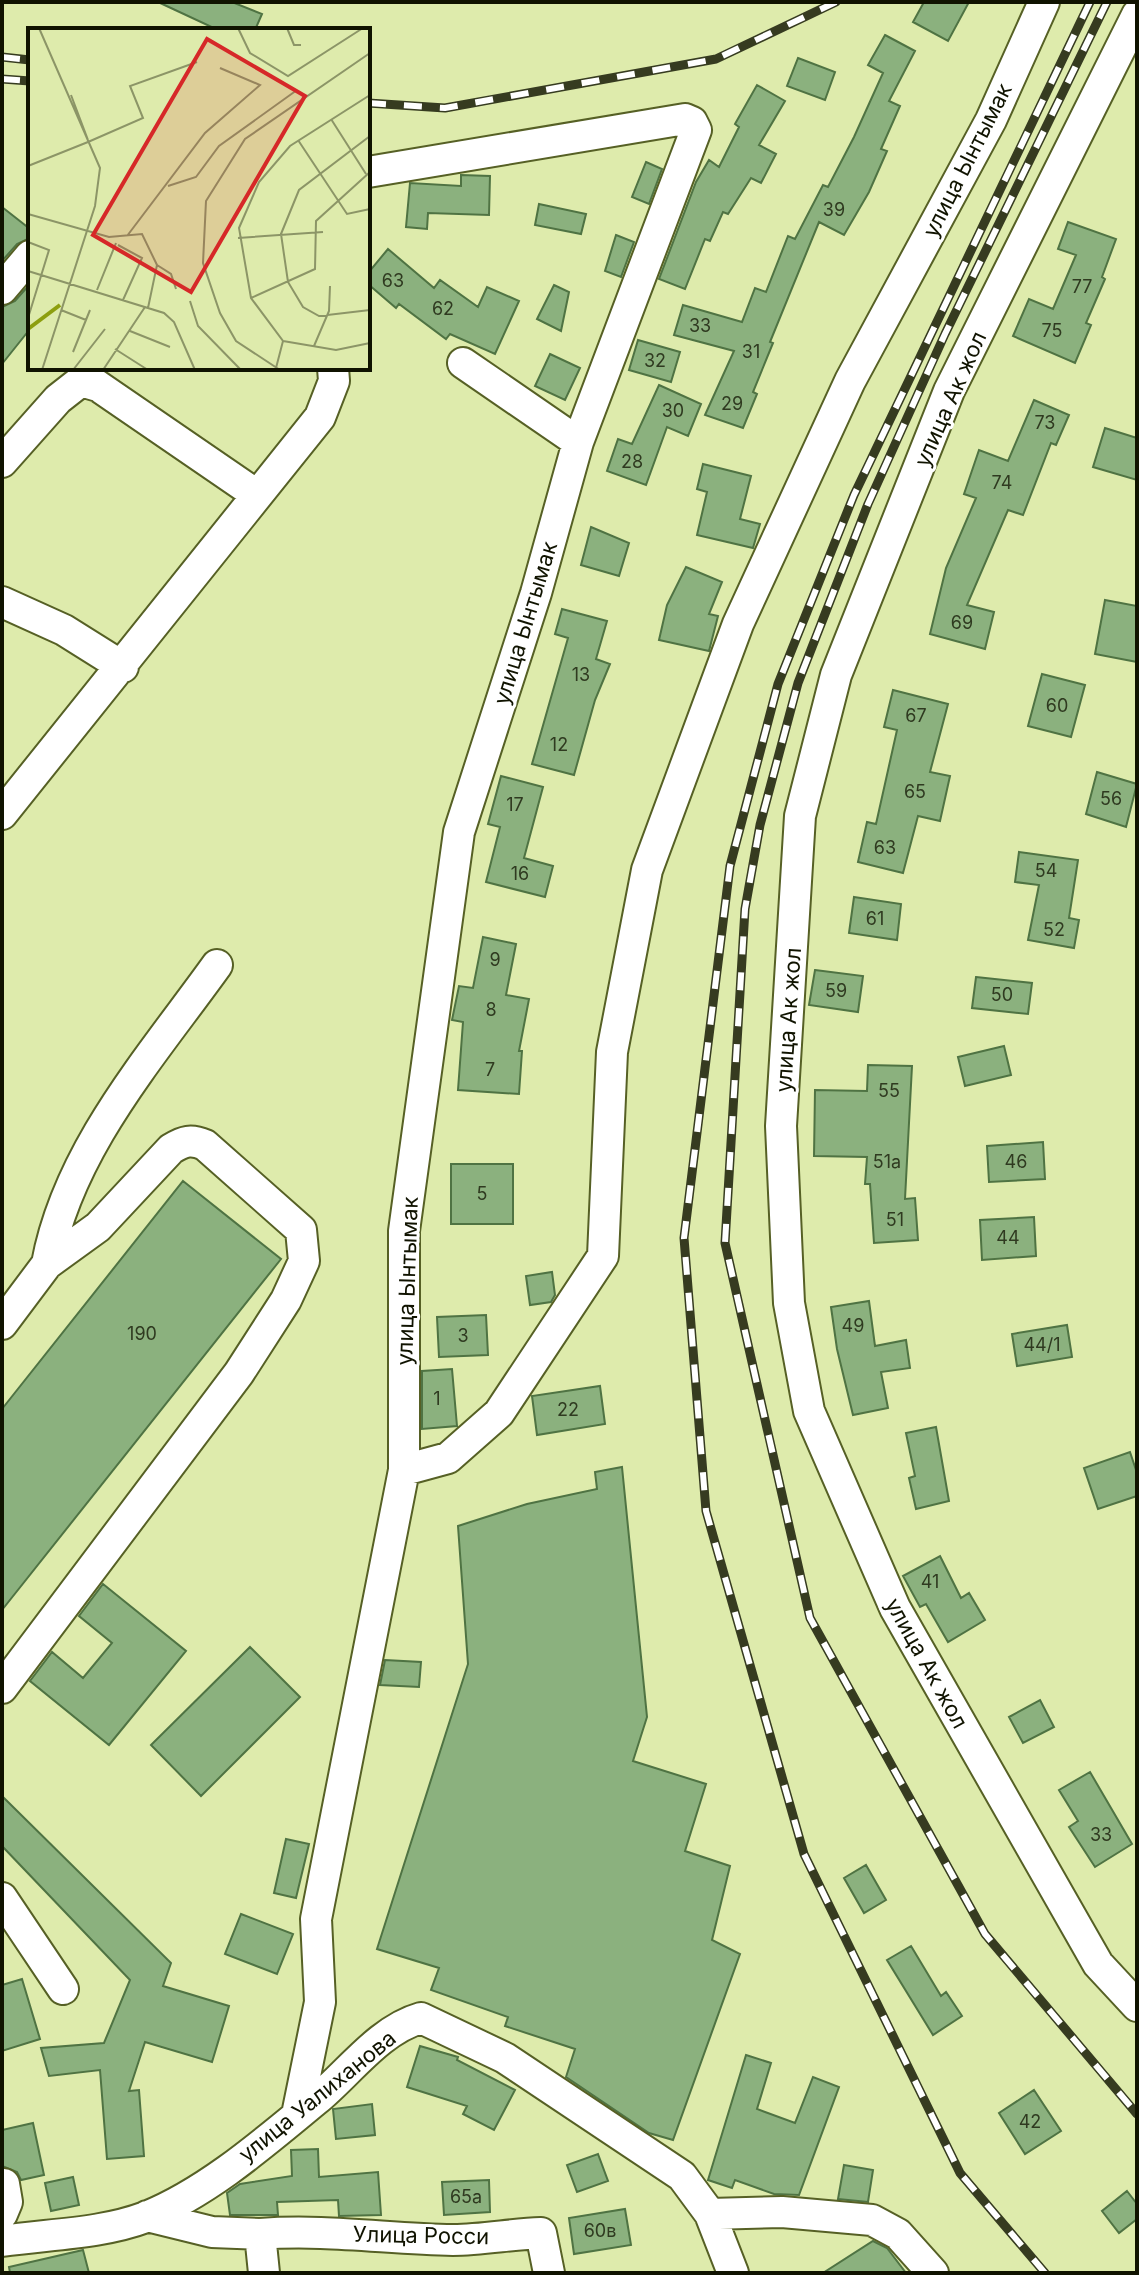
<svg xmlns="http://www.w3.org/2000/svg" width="1139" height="2275" viewBox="0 0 1139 2275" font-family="Inter,sans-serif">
<rect width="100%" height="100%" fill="#deebac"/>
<path fill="#8bb17e" stroke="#4f7343" stroke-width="2" d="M158,2H232L262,14L255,30H218Z
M924,2H969L948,41L913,22Z
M885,35L915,51L889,101L900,106L881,149L887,151L869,192L844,235L819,222L770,342L773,343L753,392L757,394L743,428L705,415L734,351L674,335L683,305L742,322L755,288L766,292L788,236L795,239L823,185L828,187L854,137L883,73L868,65Z
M798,58L835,72L825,100L787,86Z
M757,85L785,101L759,145L776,154L761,183L751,178L728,214L723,212L710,241L705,239L685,289L659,279L696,182L709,160L719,167L739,127L735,124Z
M646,162L662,169L649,204L632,197Z
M461,175L490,176L489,215L428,213L427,229L406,227L410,183L461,186Z
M539,204L586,214L581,234L535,225Z
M2,207L30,229V238L17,244L2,261Z
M1068,222L1116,239L1102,277L1105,279L1086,323L1091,325L1075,363L1013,336L1029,299L1053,309L1076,255L1058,249Z
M616,235L634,242L621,277L605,271Z
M388,249L434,288L440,280L478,307L487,287L519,301L495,354L450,334L446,339L399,304L396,308L368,284V273Z
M30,284V329L2,364V307L15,301Z
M554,285L569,292L561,331L537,319Z
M638,340L680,352L671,382L629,370Z
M550,354L580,368L565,400L535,386Z
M659,385L701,404L688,436L667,427L646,485L607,471L618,439L632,444Z
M1034,400L1069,415L1056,445L1051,443L1023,515L1008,510L967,605L994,612L985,649L930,634L946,568L976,498L964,494L979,450L1008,461Z
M1105,428L1137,438V480L1093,467Z
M703,464L751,476L740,519L760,524L753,548L697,535L707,492L697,489Z
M591,527L629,543L619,576L581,565Z
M686,567L722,582L709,614L718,616L709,651L659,640L667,605Z
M1105,600L1137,606V662L1095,654Z
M562,609L607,621L596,659L610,664L595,700L574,775L532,764L568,638L555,634Z
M1042,674L1085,685L1071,737L1028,726Z
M893,690L948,704L930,772L950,776L940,821L918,816L903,873L858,862L867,822L876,824L897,730L884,727Z
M1097,772L1137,784L1126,827L1086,814Z
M501,776L543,787L524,858L553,866L545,897L486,882L500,827L488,824Z
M1019,852L1078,860L1069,918L1079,920L1074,948L1028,940L1039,885L1015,882Z
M854,897L901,904L897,940L849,933Z
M483,937L516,944L506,995L529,999L519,1051H522L519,1094L458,1090L463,1022L452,1020L459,986L473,988Z
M815,970L863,976L858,1012L809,1005Z
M976,977L1032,983L1028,1014L972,1008Z
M1004,1046L1011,1075L965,1086L958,1057Z
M868,1065L912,1066L905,1199L915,1198L918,1240L874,1243L870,1184H865L867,1157L814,1156L815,1090L867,1091Z
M1043,1142L1045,1179L989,1182L987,1146Z
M451,1164H513V1224H451Z
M183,1181L281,1259L2,1610V1409Z
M1034,1217L1036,1256L982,1260L980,1220Z
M552,1272L555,1295L551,1302L530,1305L526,1276Z
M869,1301L875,1346L906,1340L910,1368L881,1372L888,1408L853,1415L837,1349L831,1307Z
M486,1315L488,1355L439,1357L437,1317Z
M1067,1325L1072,1357L1017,1366L1012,1334Z
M452,1369L457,1426L422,1429V1371Z
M600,1386L605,1424L537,1435L532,1396Z
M936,1427L949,1501L916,1509L909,1478L915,1476L906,1433Z
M1130,1452L1137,1473V1496L1098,1509L1084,1468Z
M622,1467L647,1717L633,1761L706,1784L685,1851L730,1866L712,1940L740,1954L673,2140L649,2133L566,2077L575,2049L505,2026L508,2017L431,1990L439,1968L377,1949L468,1664L458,1526L527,1504L597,1489L595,1472Z
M940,1556L961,1598L969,1593L985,1620L948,1642L926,1604L920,1607L903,1576Z
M103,1584L186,1651L109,1745L30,1681L52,1652L83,1678L112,1643L79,1616Z
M250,1647L300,1697L201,1796L151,1745Z
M385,1660L421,1662L419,1687L380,1685Z
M1040,1700L1054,1727L1023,1743L1009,1717Z
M1090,1772L1132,1844L1095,1867L1069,1827L1078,1821L1059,1790Z
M2,1796L171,1963L163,1986L229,2006L212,2062L145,2042L129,2091L139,2090L144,2156L107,2159L100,2070L49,2076L41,2048L104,2043L130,1980L2,1846Z
M286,1839L309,1844L296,1898L274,1893Z
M866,1865L886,1900L864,1913L844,1878Z
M241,1914L293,1934L277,1974L225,1954Z
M911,1946L941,1996L946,1992L962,2016L933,2035L887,1960Z
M22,1979L40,2039L2,2051V1985Z
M420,2046L458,2057L457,2060L515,2090L494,2130L463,2114L467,2106L407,2087Z
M746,2055L771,2063L757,2109L795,2123L813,2077L839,2087L799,2195L774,2194L735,2180L732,2188L708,2180Z
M1034,2090L1061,2131L1025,2154L999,2113Z
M372,2104L375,2135L336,2139L333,2109Z
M33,2123L44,2175L21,2180L17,2172L2,2166V2130Z
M318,2149L319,2177L378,2172L381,2215L339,2216L338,2200L277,2202L278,2215H230L227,2193L240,2184L292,2176L291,2150Z
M598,2154L608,2181L577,2192L567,2165Z
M844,2165L873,2170L868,2202L838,2199Z
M73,2177L79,2205L51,2211L45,2183Z
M489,2180L490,2212L444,2215L442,2182Z
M1127,2191L1137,2204V2219L1119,2233L1102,2211Z
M625,2209L631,2245L574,2254L569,2218Z
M873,2241L887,2248L906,2273H823Z
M83,2250L89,2273H10L9,2267Z"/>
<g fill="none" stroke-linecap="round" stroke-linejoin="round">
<defs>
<path id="minor" d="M1137,15L949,391L836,675L800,816L781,1126L789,1303L809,1411L895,1608L1098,1964L1137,2006
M2,289L30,256
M463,363L578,442
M2,462L58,399L81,381L98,386L257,495
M2,602L64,630L123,667
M2,814L320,417L334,381L333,368
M47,1264C68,1150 151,1057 217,965
M2,1324L47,1264L98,1227L171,1149C184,1141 191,1139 205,1145L301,1230L304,1261L286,1300L239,1373L2,1688
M404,1470L448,1458L499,1413L603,1256L612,1052L647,870L738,624L850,381L991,120L1044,2
M2,1898L63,1989
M297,2115L320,2002L316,1919L404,1470V1231L459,832L536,593L578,442L696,130L692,122L685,119L368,172
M2,2214L7,2202L4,2184
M710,2214L782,2212L872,2220L898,2234L933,2273
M147,2216L212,2232L260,2234L264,2273
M260,2234C325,2229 389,2239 453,2240C482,2240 512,2234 541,2233L549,2273
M2,2241C49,2234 101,2234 146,2217C208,2192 265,2142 316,2100C349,2073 379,2030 421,2018L505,2058L682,2176L710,2214L733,2273"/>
</defs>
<use href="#minor" stroke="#566025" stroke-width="34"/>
<use href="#minor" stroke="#fff" stroke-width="30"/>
<defs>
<path id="rail" d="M1107,2L945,334L868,504L798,683L760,825L745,909L725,1243L810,1618L985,1934L1137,2114
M2,57L30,60
M2,79L30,81
M368,103L445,108L716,59L836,2
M1045,2273L960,2173L804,1854L706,1511L684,1238L730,866L778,684L854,495L1090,2"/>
</defs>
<use href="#rail" stroke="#363b20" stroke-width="9"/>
<use href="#rail" stroke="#fff" stroke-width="6" stroke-dasharray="18" stroke-linecap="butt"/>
</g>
<g text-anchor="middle" stroke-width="6" stroke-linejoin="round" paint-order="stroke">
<g font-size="18" fill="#2f3a20">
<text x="834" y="216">39</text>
<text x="393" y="287">63</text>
<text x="1082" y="293">77</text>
<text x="443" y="315">62</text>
<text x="700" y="332">33</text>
<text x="1052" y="337">75</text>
<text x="751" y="358">31</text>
<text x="655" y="367">32</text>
<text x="732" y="410">29</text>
<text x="673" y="417">30</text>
<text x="1045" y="429">73</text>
<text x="632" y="468">28</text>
<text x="1002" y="489">74</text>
<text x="962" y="629">69</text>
<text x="581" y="681">13</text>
<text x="1057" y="712">60</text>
<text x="916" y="722">67</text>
<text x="559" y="751">12</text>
<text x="915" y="798">65</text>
<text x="1111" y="805">56</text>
<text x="515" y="811">17</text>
<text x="885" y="854">63</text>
<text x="1046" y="877">54</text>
<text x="520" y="880">16</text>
<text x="875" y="925">61</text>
<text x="1054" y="936">52</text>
<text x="495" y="966">9</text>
<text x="836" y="997">59</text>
<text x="1002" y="1001">50</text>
<text x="491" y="1016">8</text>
<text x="490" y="1076">7</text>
<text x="889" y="1097">55</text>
<text x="887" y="1168">51а</text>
<text x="1016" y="1168">46</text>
<text x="482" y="1200">5</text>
<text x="895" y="1226">51</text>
<text x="1008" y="1244">44</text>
<text x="853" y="1332">49</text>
<text x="142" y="1340">190</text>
<text x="463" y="1342">3</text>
<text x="1042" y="1351">44/1</text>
<text x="437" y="1405">1</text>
<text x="568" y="1416">22</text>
<text x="930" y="1588">41</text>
<text x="1101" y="1841">33</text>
<text x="1030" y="2128">42</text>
<text x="466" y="2203">65а</text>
<text x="600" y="2237">60в</text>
</g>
<g font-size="22" fill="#101300" stroke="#fff">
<text transform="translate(967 160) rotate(-63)" y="8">улица Ынтымак</text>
<text transform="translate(950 399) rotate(-66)" y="8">улица Ак жол</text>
<text transform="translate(525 623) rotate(-73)" y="8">улица Ынтымак</text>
<text transform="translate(788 1020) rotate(-86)" y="8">улица Ак жол</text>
<text transform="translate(407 1281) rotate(-88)" y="8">улица Ынтымак</text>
<text transform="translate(927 1663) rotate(61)" y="8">улица Ак жол</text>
<text transform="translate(317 2096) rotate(-39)" y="8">улица Уалиханова</text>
<text transform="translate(421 2235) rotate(1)" y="8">Улица Росси</text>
</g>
</g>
<g transform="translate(28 28)">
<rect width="342" height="342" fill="#deebac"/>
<path fill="none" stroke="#8d9f0f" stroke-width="4" d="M0,301L32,277"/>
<path fill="none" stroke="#8c9567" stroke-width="2" d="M11,0L72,140L67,178L14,342M210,0L222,25L260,48L335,0M259,0L266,17H273M43,67L60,112M303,91L338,146M342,108L271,162L253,206L260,254L275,279L291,288L342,282M270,112L319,186L342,181M60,114L115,90L102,58L169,34M0,138L60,114M140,158L168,149L191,118L269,62M0,186L81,209L114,206L129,237L120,280M99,208L177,105L232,57L192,40M210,210L295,204M0,214L21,222L0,290M90,217L114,230L95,272M129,237L143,246L148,261M0,243L136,285L146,294L167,342M69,262L88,215M223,270L287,241L288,193L342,144M162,273L170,298L213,342M33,282L58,292M102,303L142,319M255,313L308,322L342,315M286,318L301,283L302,258M87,321L120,342M45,324L62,282M248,340L255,313L223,270L211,200L231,154L262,118L342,67M45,342L77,301M75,342L117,279M252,342L208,313L192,285L175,235L178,173L217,111L342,25"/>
<path fill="#d62828" fill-opacity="0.15" stroke="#d62828" stroke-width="4" d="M179,11L277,68L163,264L65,207Z"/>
<rect width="342" height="342" fill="none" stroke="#101300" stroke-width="4"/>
</g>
<rect width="1139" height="2275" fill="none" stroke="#101300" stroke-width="8"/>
</svg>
